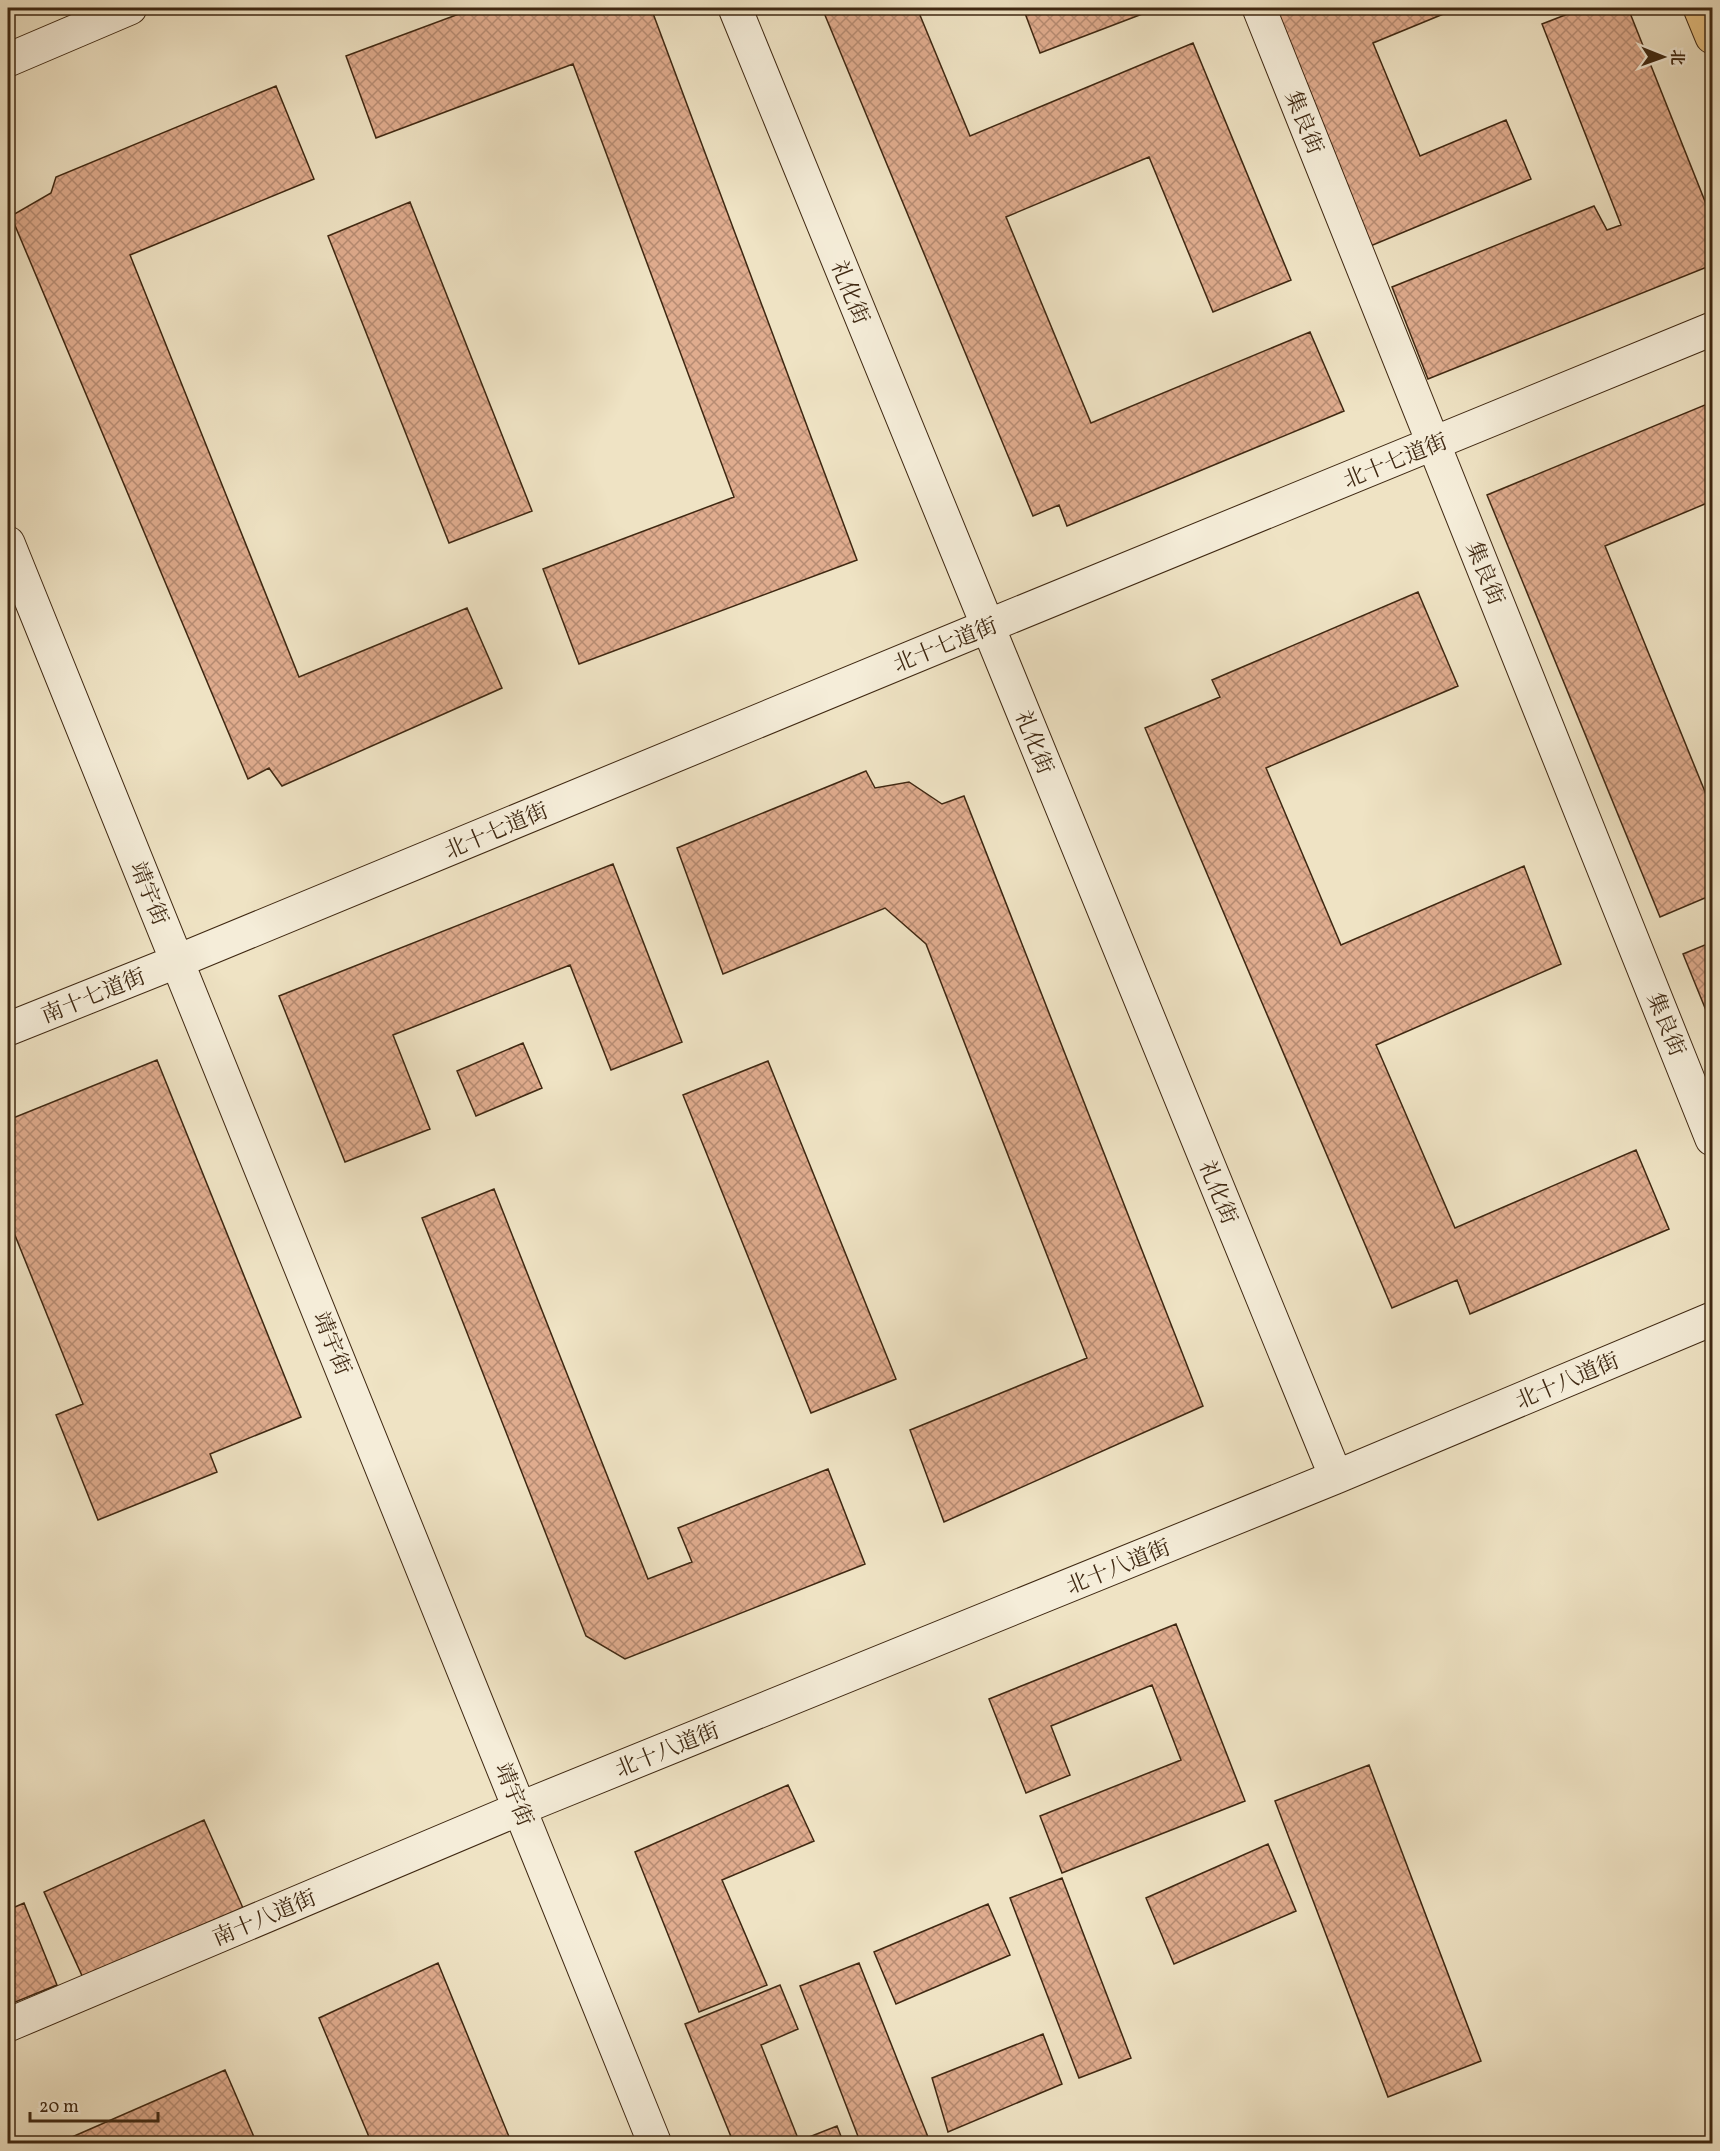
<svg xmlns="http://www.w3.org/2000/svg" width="1720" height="2151" viewBox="0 0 1720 2151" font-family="Vollkorn,'Noto Serif SC',serif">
<defs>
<pattern id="building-cross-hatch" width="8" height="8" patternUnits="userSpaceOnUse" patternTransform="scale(1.5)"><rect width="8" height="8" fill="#e0ac8e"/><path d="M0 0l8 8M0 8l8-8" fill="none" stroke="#b78c73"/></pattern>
</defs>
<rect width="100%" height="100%" fill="#efe3c4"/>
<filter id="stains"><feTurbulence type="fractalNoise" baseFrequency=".00333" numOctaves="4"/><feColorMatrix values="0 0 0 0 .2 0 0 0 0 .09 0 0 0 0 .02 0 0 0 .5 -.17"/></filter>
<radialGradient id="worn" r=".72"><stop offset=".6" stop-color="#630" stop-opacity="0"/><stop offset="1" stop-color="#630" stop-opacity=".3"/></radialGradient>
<path fill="url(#building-cross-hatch)" stroke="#3f2812" stroke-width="1.5" d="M475,8H651L857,560L579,664L543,569L734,497L573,64L376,138L346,56Z
M822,8H917L970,136L1193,43L1291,280L1213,312L1149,157L1006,217L1091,423L1310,332L1344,411L1067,526L1059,505L1033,516Z
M1023,8H1158L1040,53Z
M1288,8H1458L1373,43L1420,156L1506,120L1531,179L1368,247L1271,15Z
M1583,8H1628L1712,219V265L1428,379L1392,287L1594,206L1607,230L1621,225L1542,24Z
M276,86L314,179L130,255L299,677L467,608L502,688L282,786L269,768L248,779L11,216L51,193L56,177Z
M410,202L532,511L449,543L328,236Z
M1712,402V501L1605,546L1712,809V895L1660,917L1487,495Z
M1418,592L1458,686L1266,768L1341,945L1524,866L1561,964L1376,1045L1455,1228L1636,1150L1669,1229L1470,1314L1457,1280L1392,1308L1145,728L1220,697L1212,680Z
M866,771L875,788L909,782L942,804L964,796L1203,1406L944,1522L910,1430L1087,1358L926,944L885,908L723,974L677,848Z
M613,864L682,1042L611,1070L570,965L393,1035L430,1129L345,1162L279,996Z
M1712,942V1025L1683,954Z
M523,1043L542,1088L476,1116L457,1071Z
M157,1060L301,1417L210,1454L217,1472L98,1520L56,1415L83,1404L8,1218V1120Z
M768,1061L896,1379L811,1413L683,1095Z
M494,1189L648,1579L692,1562L678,1528L828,1469L865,1564L625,1659L586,1636L422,1218Z
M1176,1624L1245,1801L1062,1873L1040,1816L1181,1760L1152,1685L1051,1726L1070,1775L1026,1793L989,1699Z
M1369,1765L1481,2061L1388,2097L1275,1801Z
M788,1785L814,1841L722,1880L767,1985L699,2012L635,1852Z
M204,1820L243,1908L84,1980L44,1892Z
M1268,1844L1296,1911L1174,1964L1146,1898Z
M1062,1878L1131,2058L1079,2078L1010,1898Z
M24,1903L57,1985L8,2005V1910Z
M988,1904L1010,1955L896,2004L874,1952Z
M438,1963L512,2144H372L319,2018Z
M859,1963L930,2142L925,2144H861L800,1986Z
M780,1985L798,2029L761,2045L799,2141L837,2126L844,2144H734L685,2024Z
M1043,2034L1062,2084L948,2132L932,2078Z
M225,2070L257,2144H56Z"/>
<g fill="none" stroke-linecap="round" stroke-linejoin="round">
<defs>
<path id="secondary" d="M735,8L1336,1477
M1259,8L1712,1139
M8,60L130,8
M8,543L655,2144
M8,1029L178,961L988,626L1712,329
M8,2025L521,1808L1336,1477L1712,1319"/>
<path id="highway" d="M1700,8L1712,37"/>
</defs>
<use href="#secondary" stroke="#3f2812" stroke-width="35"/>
<use href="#highway" stroke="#3f2812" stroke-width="35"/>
<use href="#secondary" stroke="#f5edd9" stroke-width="33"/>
<use href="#highway" stroke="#e8c282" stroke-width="33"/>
</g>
<g text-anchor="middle" stroke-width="5" stroke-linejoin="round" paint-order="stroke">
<g font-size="22" fill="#3f2812" stroke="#f5edd9">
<text transform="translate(1305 122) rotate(68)" y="8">集良街</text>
<text transform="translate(851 292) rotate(68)" y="8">礼化街</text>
<text transform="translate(1395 460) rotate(-22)" y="8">北十七道街</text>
<text transform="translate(1486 573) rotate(68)" y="8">集良街</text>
<text transform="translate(945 644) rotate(-22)" y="8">北十七道街</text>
<text transform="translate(1035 742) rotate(68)" y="8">礼化街</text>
<text transform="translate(496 830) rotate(-23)" y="8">北十七道街</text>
<text transform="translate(150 893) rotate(68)" y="8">靖宇街</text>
<text transform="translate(93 995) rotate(-22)" y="8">南十七道街</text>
<text transform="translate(1667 1024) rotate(68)" y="8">集良街</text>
<text transform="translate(1219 1192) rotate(68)" y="8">礼化街</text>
<text transform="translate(333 1343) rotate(68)" y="8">靖宇街</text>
<text transform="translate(1567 1380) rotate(-23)" y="8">北十八道街</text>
<text transform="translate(1118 1566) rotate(-22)" y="8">北十八道街</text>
<text transform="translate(667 1749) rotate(-22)" y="8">北十八道街</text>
<text transform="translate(515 1794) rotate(68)" y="8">靖宇街</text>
<text transform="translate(264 1917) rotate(-23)" y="8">南十八道街</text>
</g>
</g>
<rect width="1720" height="2151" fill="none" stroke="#efe3c4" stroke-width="30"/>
<rect x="9" y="9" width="1702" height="2133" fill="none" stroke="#3f2812" stroke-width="3"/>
<rect x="15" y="15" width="1690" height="2121" fill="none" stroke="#3f2812" stroke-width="1.5"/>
<g transform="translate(1663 57) rotate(91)" stroke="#f5edd9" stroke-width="4.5" paint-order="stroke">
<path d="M0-4.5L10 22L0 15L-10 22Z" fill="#3f2812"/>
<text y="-9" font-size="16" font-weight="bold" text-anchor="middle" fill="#3f2812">北</text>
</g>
<path d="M30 2112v9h128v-9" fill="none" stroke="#3f2812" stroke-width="3"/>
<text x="39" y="2112" font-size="18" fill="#3f2812" stroke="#f5edd9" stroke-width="4.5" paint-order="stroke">20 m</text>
<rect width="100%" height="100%" filter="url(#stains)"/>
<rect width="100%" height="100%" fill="url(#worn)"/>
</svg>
